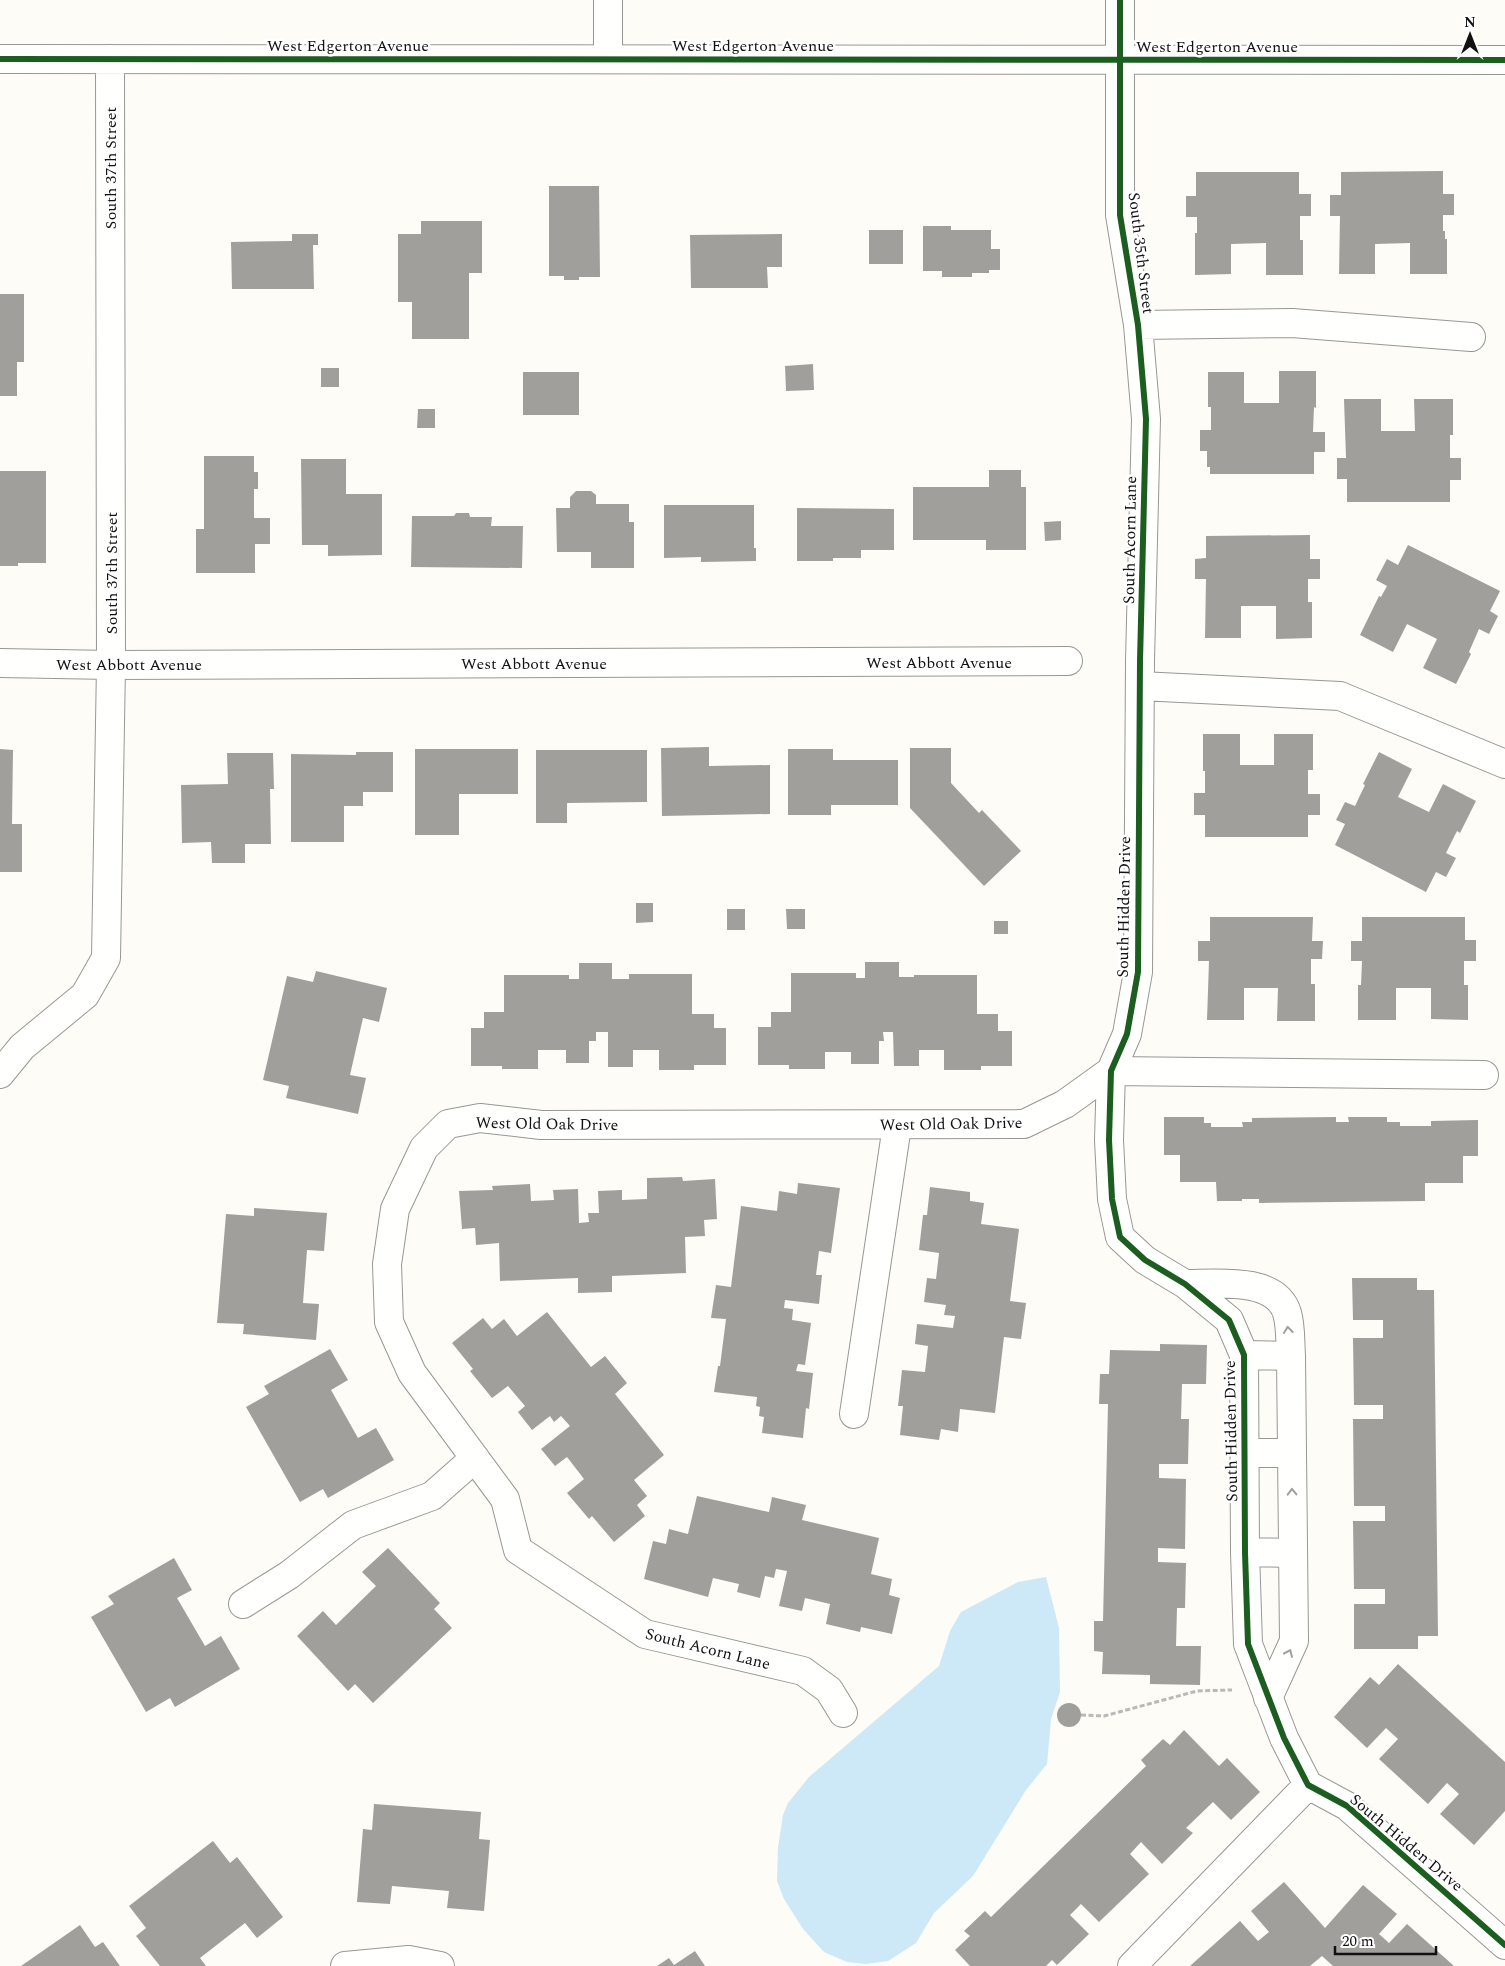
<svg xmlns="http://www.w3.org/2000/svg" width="1505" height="1966" viewBox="0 0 1505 1966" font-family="Spectral,serif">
<rect width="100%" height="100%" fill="#fdfcf7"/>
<path fill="#cde8f7" d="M1046,1577L1059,1628L1060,1692L1051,1719L1047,1764L1026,1790L973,1876L934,1913L916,1943L888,1961L866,1964L847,1962L824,1952L803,1929L784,1899L777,1881L778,1847L783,1815L788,1803L809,1777L939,1666L950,1631L961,1612L1018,1582Z"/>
<path fill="#a19f9c" d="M1443,171V194H1454V215H1443V231H1445V239H1447V274H1410V243L1375,244V274H1339L1340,216H1330V195H1341V172Z
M1196,172H1299V194H1311V216H1300V240H1303V275H1266V243L1231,244V274L1195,275V233H1197V217H1186V196H1196Z
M549,186H599L600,277H579V280H564V276H549Z
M421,221H482V273H469V339H412V302H398V234H421Z
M923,226H951V230H991V249H1000V270H989V273H972V277H942V271H923Z
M869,230H903V264H869Z
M292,234H318V245H313L314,289H232L231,242L292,241Z
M782,234V267H767L768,288H691L690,235Z
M0,294H24V362H17V396H0Z
M813,364L814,390L786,391L785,366Z
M321,368H339V387H321Z
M1279,371H1316V408L1314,407L1313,432H1325V452H1314V474H1210V467H1207V451H1200V430H1211V407H1208V372H1244V403H1279Z
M523,372H579V415H523Z
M1344,399H1381V431H1415L1414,399H1453V435H1450V458H1461V480H1450V502H1347V479H1337V458H1346Z
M418,409H435V428H417Z
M204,456H254V472H258V489H254V518H270V544H255V573H196V529H204Z
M301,459H346V494H382V555L328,556V545H302Z
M989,470H1021V487H1026V550H986V540H913V487H989Z
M0,471H46V563H18V566H0Z
M576,491H591L596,495V504H629V522H634V568H591V552H557L556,508H570V497Z
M664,505H754V548H756V561L701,562V557L664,558Z
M797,508L894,509V550H861V558H833V561H797Z
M456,513H469L470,517H492L491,526H523L522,568L411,567L412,516H454Z
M1061,521V540L1045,541L1044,522Z
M1310,535V559H1320V579H1308V602H1312V638L1276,639V606H1241V638H1205L1206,579H1195V559L1206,558V536Z
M1408,545L1500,591L1490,611L1498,616L1489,634L1479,629L1469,652L1471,654L1456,684L1423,668L1437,639L1407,624L1393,652L1360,635L1379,596L1381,597L1387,586L1376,580L1387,559L1398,565Z
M1203,734H1240V765H1274V734H1313V770H1308V794H1320V815H1308V837H1205V815H1194V793H1205V771H1203Z
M709,747V766L770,765V814L662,816L661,748Z
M910,748H951V783L979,813L982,810L1021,851L984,886L910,808Z
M0,749L13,750L12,824H22V872H0Z
M415,749H518V794H459V835H415Z
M788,749H833V760H898V805H831V815H788Z
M536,750H647V802L567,803V823H536Z
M356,752H393V792H363V806H344V842H291V754L356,755Z
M1379,752L1412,769L1398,797L1429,812L1443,784L1476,801L1460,833L1457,831L1446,853L1456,858L1446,877L1436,872L1426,892L1335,845L1345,824L1336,820L1345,802L1355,806L1365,785L1363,784Z
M227,753H273L274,789H270L271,844H245V863H212L211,842L182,843L181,785L228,784Z
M636,903H653V922L636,923Z
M727,909H745V930H727Z
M786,909H805V929H787Z
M1210,917H1313L1312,941H1323L1322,959H1311V984H1315V1021H1277L1278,988H1244V1020H1207L1209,961H1198V941H1210Z
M1362,917H1465V940H1476V961H1464V985H1468V1020L1431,1019V988H1396V1020H1358V985H1361L1362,961H1351V941H1362Z
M994,921H1008V934H994Z
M865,962H899V977H914V975H977V1014H998V1031H1012V1066H981V1070H944V1050H919V1066H894L893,1032H883L884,1041H879V1064H851V1052H825V1069H789V1065H758V1027H771V1012H791V973H856V978H865Z
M579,963H612V979H629V974H692V1014H714V1028H726V1065H694V1070H659V1050H633V1067H608V1032H596V1041H589V1063H566V1050H538V1069H502V1066H471V1028H484V1012H504V975H569V979H579Z
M316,971L387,988L379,1022L363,1018L350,1075L366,1078L358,1114L286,1098L289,1086L263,1080L287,976L313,982Z
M1164,1117H1204V1123H1211V1127H1243L1242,1122H1252V1118L1336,1117V1122H1349L1348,1117H1387V1122H1400V1126H1431V1121L1478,1120V1156H1463V1183H1425V1201L1259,1203V1199H1242V1201H1217L1216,1182H1180V1155H1164Z
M682,1177L683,1181L715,1179L717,1219L704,1220L705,1236L685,1237L686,1273L612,1276V1292L578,1293V1278L500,1281L499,1243L476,1245L475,1228L462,1229L459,1191L493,1190L492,1186L530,1184L531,1201L554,1200L553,1190L578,1189L579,1223L589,1222L588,1213H599L598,1191L622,1190V1200L647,1199V1178Z
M798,1183L840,1188L831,1253L819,1251L816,1275H822L819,1304L785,1300L784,1308L793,1309L792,1320L811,1323L805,1365L798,1364L796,1371L813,1373L809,1409L806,1408L803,1438L762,1433L764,1417L759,1416L760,1407L756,1406L757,1397L714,1392L718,1366H720L726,1319L711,1318L716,1285L731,1287L741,1206L777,1211L779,1191L797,1194Z
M930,1187L970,1192V1201L984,1203L981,1224L1019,1229L1010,1301L1026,1303L1021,1339L1004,1337L995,1413L960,1409L958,1432L941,1429L939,1440L900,1435L903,1406H898L902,1370L925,1372L928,1346L915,1344L917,1324L953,1328L955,1316L944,1315L946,1305L924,1302L927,1278L936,1279L939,1253L919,1250L923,1215H927Z
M254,1208L327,1213L324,1251L307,1250L303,1303L319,1304L316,1340L243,1334L244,1324L217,1323L226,1214L254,1216Z
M1352,1278H1417V1290H1434L1438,1636H1418V1649H1354V1604H1385V1589H1354L1353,1521H1385V1506H1354L1353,1419H1383V1405H1354L1353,1338H1383V1320H1353Z
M547,1312L591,1367L605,1356L627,1383L615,1394L664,1455L634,1480L647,1496L637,1505L645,1516L614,1542L592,1516L589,1519L567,1493L584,1479L567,1457L555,1466L541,1449L570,1426L561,1416L554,1422L550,1416L532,1430L518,1412L525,1406L508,1386L492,1398L470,1371L473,1369L452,1343L483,1318L492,1329L504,1319L517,1336Z
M1160,1344L1207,1345L1206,1384H1182L1181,1419H1189L1188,1464H1159V1478L1186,1479L1185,1549L1158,1548V1562L1186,1563L1185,1608H1177L1176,1646H1201L1200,1685L1150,1684V1675L1102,1674L1103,1652L1094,1651V1621H1103L1108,1404H1099L1100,1374H1109L1110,1350L1160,1351Z
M330,1349L348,1380L331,1390L358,1438L376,1428L394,1460L328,1498L323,1489L300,1502L246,1407L269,1394L264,1386Z
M697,1496L769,1512L772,1497L806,1505L802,1520L879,1538L871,1574L892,1579L889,1595L900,1598L892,1634L861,1627L860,1632L826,1624L830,1604L805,1598L802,1611L779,1606L787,1571L776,1569L774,1578L765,1576L760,1598L737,1592L739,1584L713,1578L708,1597L644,1579L653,1541L666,1544L669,1529L688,1534Z
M388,1548L440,1603L434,1609L452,1628L373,1703L355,1684L348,1691L297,1636L323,1611L336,1625L376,1586L362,1572Z
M174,1558L192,1590L177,1598L205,1646L221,1636L240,1669L175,1707L170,1698L146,1712L91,1617L114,1604L108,1596Z
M1398,1664L1505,1762V1811L1474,1845L1440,1814L1459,1794L1447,1783L1428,1804L1379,1759L1398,1739L1386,1728L1367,1748L1334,1717L1370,1677L1379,1685Z
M1057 1715a12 12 0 1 1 24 0a12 12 0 1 1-24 0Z
M1184,1730L1219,1766L1227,1758L1260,1792L1231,1820L1213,1802L1186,1828L1193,1833L1162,1864L1141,1842L1130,1854L1149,1874L1099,1922L1081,1904L1070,1915L1089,1934L1057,1965L1052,1960L1046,1966H970L955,1950L970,1936L964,1931L985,1911L991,1917L1146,1766L1141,1760L1163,1739L1170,1745Z
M374,1804L481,1812L479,1839L490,1840L484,1911L447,1908L449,1891L392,1886L390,1904L357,1902L363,1829L372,1830Z
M213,1841L230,1863L237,1857L283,1917L257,1938L245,1923L200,1958L206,1966H160L136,1936L146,1928L129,1906Z
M1284,1882L1325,1928L1363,1885L1397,1914L1379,1934L1389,1943L1407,1924L1454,1966H1333L1322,1956L1310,1966H1190L1240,1921L1258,1941L1269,1932L1251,1911Z
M80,1925L95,1947L103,1942L120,1966H21Z
M695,1951L705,1966H657L669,1958L674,1965Z"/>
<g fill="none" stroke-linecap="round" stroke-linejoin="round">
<defs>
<path id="minor" d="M1120,0V215L1138,325L1146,419L1140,661L1138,972L1127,1034L1111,1071L1109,1140L1112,1199L1120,1237L1145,1260L1185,1284L1229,1320L1244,1355L1245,1552L1248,1644L1284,1738L1308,1785L1347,1806L1505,1945
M0,59L1505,60
M608,59V0
M1138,325L1292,323L1471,337
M0,663L111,665L1068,661
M1140,686L1340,696L1505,764
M0,1074L22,1047L85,995L106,958L111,665L110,59
M1185,1284C1215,1284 1276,1276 1287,1313C1291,1326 1290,1342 1291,1356L1294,1641L1268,1698
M1244,1355L1291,1356
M854,1414L897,1126
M1245,1453H1292
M1245,1552L1293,1553
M243,1604L289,1575L353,1525L432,1496L475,1458
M843,1713L829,1690L803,1671L645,1634L518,1550L505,1499L412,1373L389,1322L387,1264L395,1209L424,1148L448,1124L480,1118L541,1125L1024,1124L1065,1104L1111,1071L1484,1075
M345,1966L409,1960L440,1966
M1132,1966L1308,1785"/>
</defs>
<use href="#minor" stroke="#979795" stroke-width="30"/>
<path stroke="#b9b9b8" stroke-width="3" stroke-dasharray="5 2.5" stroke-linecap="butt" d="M1081,1715L1104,1716L1197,1691L1232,1690"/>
<use href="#minor" stroke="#fffffe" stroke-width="28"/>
<defs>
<path id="cycleway" d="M1120,0V215L1138,325L1146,419L1140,661L1138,972L1127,1034L1111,1071L1109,1140L1112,1199L1120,1237L1145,1260L1185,1284L1229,1320L1244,1355L1245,1552L1248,1644L1284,1738L1308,1785L1347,1806L1505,1945
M0,59L1505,60"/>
</defs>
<use href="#cycleway" stroke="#fff" stroke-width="9"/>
<use href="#cycleway" stroke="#1b5e20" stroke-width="6"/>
</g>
<defs><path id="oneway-chevron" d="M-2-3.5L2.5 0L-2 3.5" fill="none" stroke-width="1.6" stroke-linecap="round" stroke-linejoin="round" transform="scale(1.25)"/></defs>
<g stroke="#a0a09f">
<use href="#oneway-chevron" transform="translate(1288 1330) rotate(-96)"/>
<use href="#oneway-chevron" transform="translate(1292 1492) rotate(-91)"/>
<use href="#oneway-chevron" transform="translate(1289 1653) rotate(-66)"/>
</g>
<g text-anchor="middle" stroke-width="5" stroke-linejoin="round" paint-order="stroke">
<g font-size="16" fill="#111" stroke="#fff">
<text x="348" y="51">West Edgerton Avenue</text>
<text x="753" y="51">West Edgerton Avenue</text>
<text x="1217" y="52">West Edgerton Avenue</text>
<text transform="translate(110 168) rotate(-90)" y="6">South 37th Street</text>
<text transform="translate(1142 253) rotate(83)" y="6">South 35th Street</text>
<text transform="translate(1129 540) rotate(-89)" y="6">South Acorn Lane</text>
<text transform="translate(111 573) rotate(-90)" y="6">South 37th Street</text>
<text x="939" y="668">West Abbott Avenue</text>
<text x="534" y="669">West Abbott Avenue</text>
<text x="129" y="670">West Abbott Avenue</text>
<text transform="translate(1123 907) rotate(-89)" y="6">South Hidden Drive</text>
<text transform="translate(547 1123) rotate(1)" y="6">West Old Oak Drive</text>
<text transform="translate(951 1123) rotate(-1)" y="6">West Old Oak Drive</text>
<text transform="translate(1230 1431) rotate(-91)" y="6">South Hidden Drive</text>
<text transform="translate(708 1648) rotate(14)" y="6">South Acorn Lane</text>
<text transform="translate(1407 1842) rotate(40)" y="6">South Hidden Drive</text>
</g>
</g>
<g transform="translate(1470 35)" stroke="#ffffff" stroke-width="4" paint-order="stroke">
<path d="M0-4L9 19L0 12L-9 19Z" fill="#111111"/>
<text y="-8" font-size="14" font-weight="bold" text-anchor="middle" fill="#111111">N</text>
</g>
<path d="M1335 1946v8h101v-8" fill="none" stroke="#111111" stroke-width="2.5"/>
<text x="1342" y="1946" font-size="15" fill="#111111" stroke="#ffffff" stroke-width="4" paint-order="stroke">20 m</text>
</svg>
